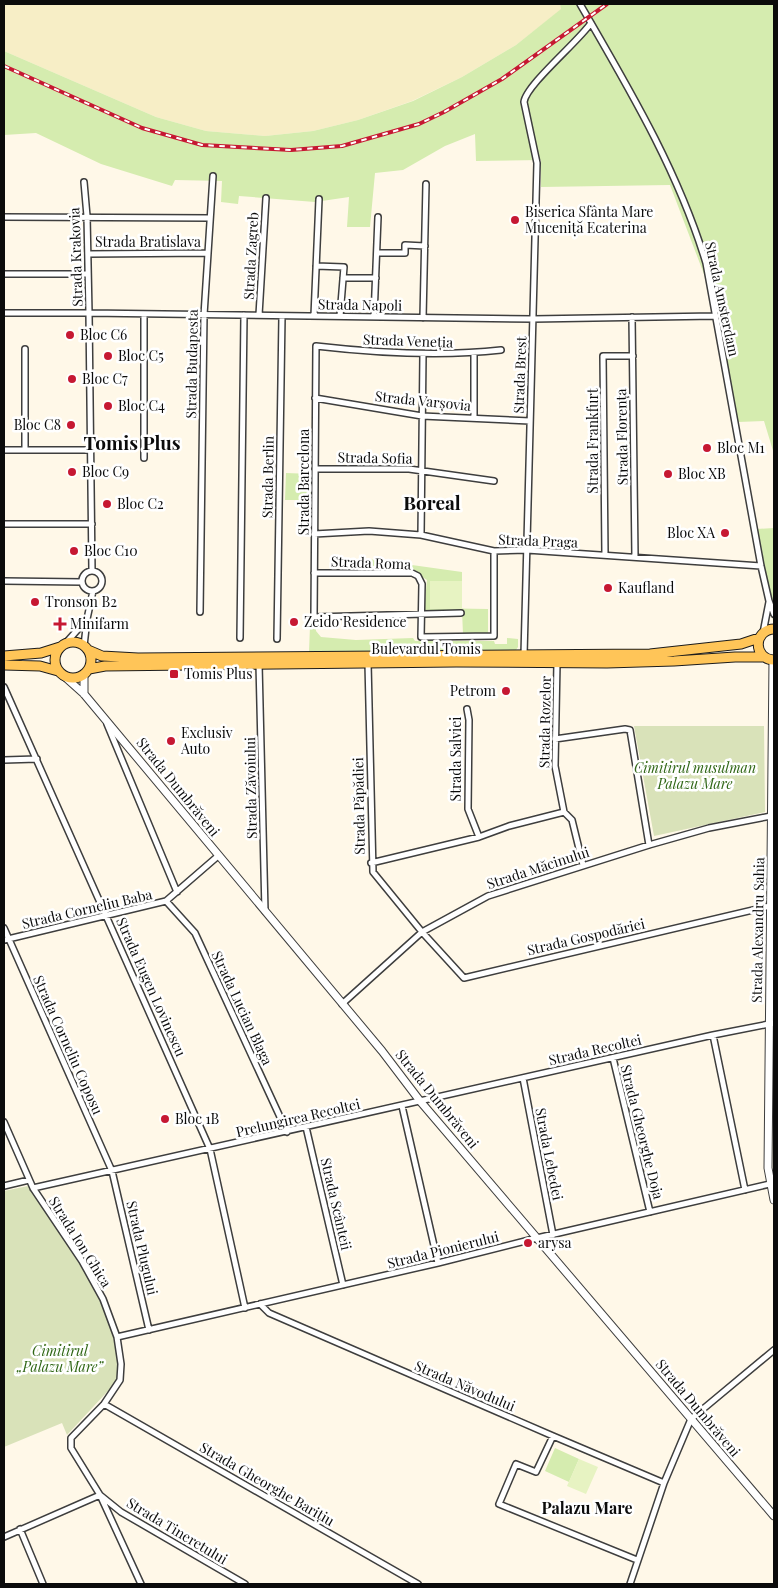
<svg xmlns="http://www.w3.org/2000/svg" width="778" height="1588" viewBox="0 0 778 1588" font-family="'Playfair Display',serif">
<rect width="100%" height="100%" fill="#fff8e8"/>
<path fill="#f7eec6" d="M4,4H560L562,9L516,45L462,77L412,101L358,120L313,131L265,136L206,131L156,117L4,51Z"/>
<path fill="#d5ecaf" d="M560,4H774V454L764,421L738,422L718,311L670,185L541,187V160L476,161L475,134L445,146L403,170L375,173L370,227H347L349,197L315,202L239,196L238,204L221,202L222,181L175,180L172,186L101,164L36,133L4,135V51L156,117L206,131L265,136L313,131L358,120L413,101L462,77L516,45L561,9Z
M286,473L312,474L311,500H285Z
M774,528V626L757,529Z
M369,559L462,572V581H430V608L488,609V633L485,635L463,634L462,611H424L427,580L416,573L386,570L382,566L350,567V561Z
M310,626H316V631L321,637L356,640L413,638L415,641H494L495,644H507V638L518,639V647L516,650L309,652Z
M555,1448L579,1459L569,1482L545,1471Z"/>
<path fill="#d9e2b9" d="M634,726H764L765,812L654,836Z
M28,1186C59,1229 98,1275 111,1328C115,1344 117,1361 120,1378L67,1435L62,1423L4,1447V1191Z"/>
<path fill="#e7f3c2" d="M430,581H462V609H430Z
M579,1459L598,1467L586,1494L567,1486Z"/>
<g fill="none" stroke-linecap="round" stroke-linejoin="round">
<defs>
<path id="minor" d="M580,4C628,87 678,170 706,263L761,566L769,601L774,614
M84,182L87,216L89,313L92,571
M4,217L210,218
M377,253H405V245L425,246
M88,254L208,253
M316,266L344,267L340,316
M4,274H88
M343,278H376
M4,313H89L533,319L715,316
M144,314V458
M259,315L266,198
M314,316L319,199
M374,317L378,217
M632,317L635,557
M423,318L426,184
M25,349V450
M474,353V418
M315,398L422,416L530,421
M4,450H91
M315,469H409L494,481
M4,524H92
M314,534L369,531L421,535L494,551L527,550L761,566
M421,535L423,354
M605,555L603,356H633
M82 581a10 10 0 1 1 20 0a10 10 0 1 1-20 0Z
M314,573H412L418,576L422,584L421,637L494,636V551
M4,581L82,582
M200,612L204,315L213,176
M461,613L314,617L316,346C377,353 439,357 501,350
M763,633L769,602
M240,638L244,315
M277,639L282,316
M65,644L87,619L93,591
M84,646L87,619
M524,655L537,163L524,102C526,85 578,42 591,23
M368,663L373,872L422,932L464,978L774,905
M557,663L555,766L564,812L572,820L583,865
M259,664L265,911
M4,687L210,1149L245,1308
M467,709L469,720L468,809L479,837
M107,724L177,892
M555,739L625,729L630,730L649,845
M4,760L37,759
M371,863L479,837L509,826L564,812
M166,901L195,933L287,1132
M4,928L112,1171L149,1330
M4,940L166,901L218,856
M342,1004L422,932L488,896L649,845L709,828L771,816
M713,1035L745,1190
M613,1058L650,1212
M523,1078L553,1235
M402,1106L438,1263
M4,1122L33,1188L82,1261L103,1299L117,1337L121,1364L120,1380L104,1404L71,1438V1448L100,1495L141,1584
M306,1127L343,1285
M4,1186L29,1180
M33,1188L713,1035L774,1023
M260,1304L269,1313L553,1436L664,1483
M117,1337L438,1263L537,1238L774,1183
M104,1404L418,1584
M553,1436L536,1472L516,1464L499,1504L637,1560
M20,1529L43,1584
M4,1537L100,1495L121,1512L245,1584
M630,1584L664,1483L691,1419L774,1350"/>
<path id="tertiary" d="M773,660L768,1168L774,1200
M84,674V694
M65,677L84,694L382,1051L420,1101L774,1516"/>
<path id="primary" d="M774,629C753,630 753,659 774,660
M55 660a18 18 0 1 1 36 0a18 18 0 1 1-36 0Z
M88,650L102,656L138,658L650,654L741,644L759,638
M4,656L41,653L60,647
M4,665L40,666L58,671
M89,669L105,666L456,662L607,663L674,661L735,657H764"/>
</defs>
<use href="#minor" stroke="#3e3e3e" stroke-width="8"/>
<use href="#tertiary" stroke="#3e3e3e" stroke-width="9"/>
<use href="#primary" stroke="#1c1c1c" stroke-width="11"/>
<use href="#minor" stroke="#fff" stroke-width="5"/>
<use href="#tertiary" stroke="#fff" stroke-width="7"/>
<use href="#primary" stroke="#ffc558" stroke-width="9"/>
<defs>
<path id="rail" d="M4,66L142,128L202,145L291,150L342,146L419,124L444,112L502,79L607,4"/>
</defs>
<use href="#rail" stroke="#c61832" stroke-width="4"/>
<use href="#rail" stroke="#fff" stroke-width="2" stroke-dasharray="5.5" stroke-linecap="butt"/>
</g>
<g fill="#c61832" stroke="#fff" stroke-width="2">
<circle cx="515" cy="220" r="5"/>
<circle cx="70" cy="335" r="5"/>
<circle cx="108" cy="356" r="5"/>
<circle cx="72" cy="379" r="5"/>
<circle cx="108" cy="406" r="5"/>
<circle cx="71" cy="425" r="5"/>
<circle cx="707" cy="448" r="5"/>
<circle cx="72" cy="472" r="5"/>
<circle cx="668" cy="474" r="5"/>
<circle cx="107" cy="504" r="5"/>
<circle cx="725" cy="533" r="5"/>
<circle cx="74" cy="551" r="5"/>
<circle cx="608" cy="588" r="5"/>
<circle cx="35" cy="602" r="5"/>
<circle cx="294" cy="622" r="5"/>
<path d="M57.5 616.5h5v5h5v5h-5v5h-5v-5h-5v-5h5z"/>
<rect x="169" y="669" width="10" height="10" rx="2.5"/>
<circle cx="506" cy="691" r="5"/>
<circle cx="171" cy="741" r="5"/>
<circle cx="165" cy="1119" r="5"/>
<circle cx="528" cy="1243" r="5"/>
</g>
<g text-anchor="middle" stroke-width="5" stroke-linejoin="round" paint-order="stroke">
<g font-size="14" fill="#0b0b0b" stroke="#fff" text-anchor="start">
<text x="525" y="217">Biserica Sfânta Mare<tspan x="525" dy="16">Muceniță Ecaterina</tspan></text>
<text x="80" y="340">Bloc C6</text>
<text x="118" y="361">Bloc C5</text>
<text x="82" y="384">Bloc C7</text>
<text x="118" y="411">Bloc C4</text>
<text x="61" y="430" text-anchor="end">Bloc C8</text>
<text x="717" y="453">Bloc M1</text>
<text x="82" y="477">Bloc C9</text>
<text x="678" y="479">Bloc XB</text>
<text x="117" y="509">Bloc C2</text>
<text x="715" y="538" text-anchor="end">Bloc XA</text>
<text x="84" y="556">Bloc C10</text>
<text x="618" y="593">Kaufland</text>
<text x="45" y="607">Tronson B2</text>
<text x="304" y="627">Zeido Residence</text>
<text x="70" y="629">Minifarm</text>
<text x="184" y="679">Tomis Plus</text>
<text x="496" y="696" text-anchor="end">Petrom</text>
<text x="181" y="738">Exclusiv<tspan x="181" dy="16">Auto</tspan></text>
<text x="175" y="1124">Bloc 1B</text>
<text x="538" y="1248">arysa</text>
</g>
<g font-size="14" fill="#0b0b0b" stroke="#fff">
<text x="148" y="247">Strada Bratislava</text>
<text transform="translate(251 256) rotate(-87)" y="5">Strada Zagreb</text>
<text transform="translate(76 257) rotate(-92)" y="5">Strada Krakovia</text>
<text transform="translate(722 299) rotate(78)" y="5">Strada Amsterdam</text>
<text transform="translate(360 305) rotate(1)" y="5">Strada Napoli</text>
<text transform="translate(408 341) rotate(2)" y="5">Strada Veneția</text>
<text transform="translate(192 364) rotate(-89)" y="5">Strada Budapesta</text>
<text transform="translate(520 375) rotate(-88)" y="5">Strada Brest</text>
<text transform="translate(423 401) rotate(6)" y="5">Strada Varșovia</text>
<text transform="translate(622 437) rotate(-91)" y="5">Strada Florența</text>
<text transform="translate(593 441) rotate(-90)" y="5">Strada Frankfurt</text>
<text transform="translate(375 458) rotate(1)" y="5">Strada Sofia</text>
<text transform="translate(268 477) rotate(-89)" y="5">Strada Berlin</text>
<text transform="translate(304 482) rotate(-90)" y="5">Strada Barcelona</text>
<text transform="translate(538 541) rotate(2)" y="5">Strada Praga</text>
<text transform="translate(371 563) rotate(2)" y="5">Strada Roma</text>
<text x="426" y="654">Bulevardul Tomis</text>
<text transform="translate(545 722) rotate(-89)" y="5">Strada Rozelor</text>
<text transform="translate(456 759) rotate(-90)" y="5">Strada Salviei</text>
<text transform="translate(178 787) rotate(51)" y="5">Strada Dumbrăveni</text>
<text transform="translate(251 788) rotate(-91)" y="5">Strada Zăvoiului</text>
<text transform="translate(359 806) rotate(-91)" y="5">Strada Păpădiei</text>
<text transform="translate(538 868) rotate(-18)" y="5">Strada Măcinului</text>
<text transform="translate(87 909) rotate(-13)" y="5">Strada Corneliu Baba</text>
<text transform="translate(758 930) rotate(-89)" y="5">Strada Alexandru Sahia</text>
<text transform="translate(586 937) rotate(-13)" y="5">Strada Gospodăriei</text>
<text transform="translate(151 987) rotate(66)" y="5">Strada Eugen Lovinescu</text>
<text transform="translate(242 1008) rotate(65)" y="5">Strada Lucian Blaga</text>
<text transform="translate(68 1045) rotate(66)" y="5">Strada Corneliu Coposu</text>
<text transform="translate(595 1050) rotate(-13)" y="5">Strada Recoltei</text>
<text transform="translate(437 1099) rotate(51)" y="5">Strada Dumbrăveni</text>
<text transform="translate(298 1118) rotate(-13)" y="5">Prelungirea Recoltei</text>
<text transform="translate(642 1132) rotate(76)" y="5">Strada Gheorghe Doja</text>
<text transform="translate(549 1154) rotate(79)" y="5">Strada Lebedei</text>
<text transform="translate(336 1204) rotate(77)" y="5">Strada Scânteii</text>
<text transform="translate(80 1242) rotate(58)" y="5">Strada Ion Ghica</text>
<text transform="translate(142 1248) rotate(77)" y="5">Strada Plugului</text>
<text transform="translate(443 1250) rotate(-14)" y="5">Strada Pionierului</text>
<text transform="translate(465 1386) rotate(23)" y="5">Strada Năvodului</text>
<text transform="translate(698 1408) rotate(50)" y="5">Strada Dumbrăveni</text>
<text transform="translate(267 1484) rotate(30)" y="5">Strada Gheorghe Barițiu</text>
<text transform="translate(177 1531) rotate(31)" y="5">Strada Tineretului</text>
</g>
<g font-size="14" font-style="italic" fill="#306716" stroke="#fff">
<text x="695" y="773">Cimitirul musulman<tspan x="695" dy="16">Palazu Mare</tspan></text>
<text x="60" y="1356">Cimitirul<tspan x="60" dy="16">„Palazu Mare”</tspan></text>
</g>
<g font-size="16" font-weight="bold" fill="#0b0b0b" stroke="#fff">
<text x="587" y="1514">Palazu Mare</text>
</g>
<g font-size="19" font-weight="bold" fill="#0b0b0b" stroke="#fff">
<text x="132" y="450">Tomis Plus</text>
<text x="432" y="510">Boreal</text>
</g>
</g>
<rect width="778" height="1588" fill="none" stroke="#0b0b0b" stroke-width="10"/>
</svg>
